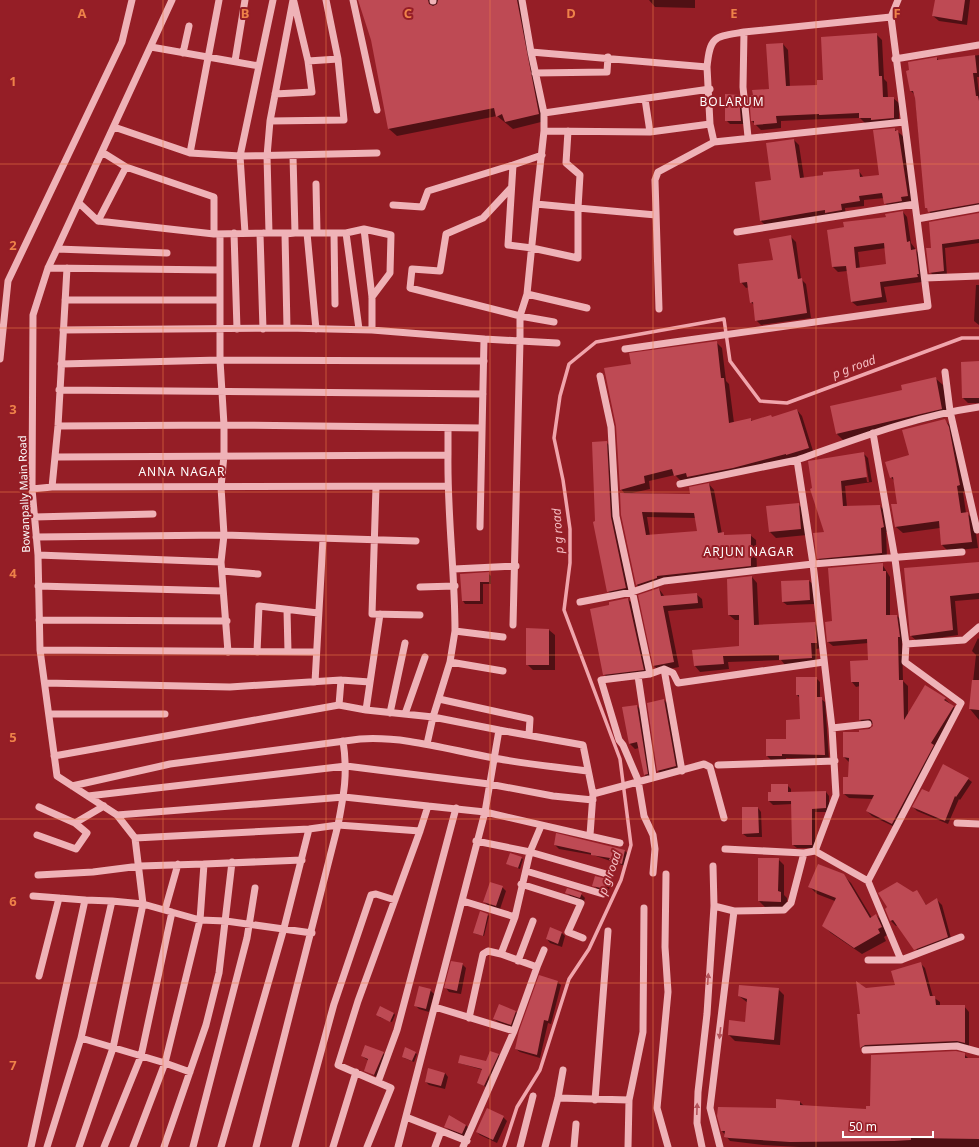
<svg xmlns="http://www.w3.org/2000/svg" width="979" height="1147" viewBox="0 0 979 1147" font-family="'Noto Sans',sans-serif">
<rect width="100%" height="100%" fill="#951e26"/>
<path fill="#0007" fill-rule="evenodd" d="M360,0H523L545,121L513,129L497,116L397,136L389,129L372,40Z
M649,0H695V8L655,7Z
M936,0H970L967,25L939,21L933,16Z
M876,34L882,40L884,79L887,82L888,98H893L899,103V123H865L860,118L824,119L781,121V128L761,130L752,121L754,96L770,90L783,44L788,50L790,87L818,86Z
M979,55V77H977L979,93V208L933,216L926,207L915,95L911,91L937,58L939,61Z
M738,96L742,99L745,124H730L726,120Z
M894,129L903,136L912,201L890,208L885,203L884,198L864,200V206L845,208L846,215L766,226L761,221L772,180L794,140L799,145L804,178L858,170L864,178L880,176Z
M903,212L907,217L911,243L920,255L922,282L884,287L887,302L857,306L852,302L847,271L838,272L833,267L828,231L887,217ZM886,248L888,265L860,269L858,252Z
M979,214V243L945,248L947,275L934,276L930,272L933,249Z
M790,236L796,242L801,279L806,284L811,318L761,325L756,320L755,306L751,302L749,287L746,288L741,282L774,261Z
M976,285H979V325L974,321Z
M716,342L722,348L726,381L729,384L734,423L750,419L752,421L772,418L797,410L802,416L814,454L681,481L675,475L649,481L650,489L632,493L691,495L709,484L714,490L722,534L726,536L750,535L756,540L757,571L662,582L642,590L637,585L622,515L625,494L621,489L632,364ZM647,517L696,518L698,532L650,536Z
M979,362V403H968L963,398Z
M935,378L943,385L949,416L844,441L837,434L831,407L904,391Z
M944,420L951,426L966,491L963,492L966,513L974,519L978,548L948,551L942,545L940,528L903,533L896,527L898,505L895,482L891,477Z
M606,442L612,448L617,524L632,594L614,597L608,591L596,522Z
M863,453L868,458L872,482L845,486L847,507L880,506L885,511L889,532H886L887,558L823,563L818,558L825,533L811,490ZM863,457H865L869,482H867Z
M798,504L804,510L807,535L776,538L770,532L768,507Z
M979,563V599L955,601L958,635L917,641L911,636Z
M882,564L890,577V616H897L901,620L904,642H902L903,681L908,686V715L945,699L958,711L897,828L872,816L867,811L873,799L849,798L844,794L849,778V762L844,757L860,733L874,726L873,724H865L860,720V686L856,687L852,682L869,661V643L833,646L828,642L834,622Z
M488,573L491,576V584H483V604H465L463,601L461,575Z
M752,577L757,583L759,626L814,623L820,629L822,648L816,649L817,664L785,665L781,660L728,662L729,669L700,672L695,666L694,651L740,647V620H735L729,615Z
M809,581L813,584L814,604L787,605L783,602Z
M659,589L665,597L696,594L702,599L703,608L668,611L679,667L660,671L654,666Z
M628,599L634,605L649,675L610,680L604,674L611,605Z
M549,630L555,635V670H533L527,664Z
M978,638L979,639V727V720L970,709L976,655L972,651Z
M816,678L820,682V698L825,702L829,759L786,758V759L771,760L767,756L787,740L801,720L800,698L797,695Z
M664,700L670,706L681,772L664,777L658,771L648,704Z
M637,706L643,712L650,781L645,775L639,748L635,749L629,743Z
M968,779L972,782L960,800L959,799L948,824L917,811L913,807L930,793Z
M787,785L791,789V793L826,792L829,796V812H815V848H797L793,845V804L773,805L769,801V793Z
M758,808L761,812L762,837H747L743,834Z
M557,835L625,851L628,854L625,866L593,855L559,849L555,845Z
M521,858L523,859L520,869L508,864Z
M778,859L784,865V895L787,898V907H765L759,901Z
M843,875L851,883L872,918L876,915L884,923L888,934L884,937L886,941L862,954L831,933L824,926L835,901L817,894L810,887Z
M596,877L607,880L611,884L608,892L597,889L594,885Z
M502,887L506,891L500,909L488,905L484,902Z
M916,891L927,906L937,900L942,905L952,942L920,954L898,925L896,926L891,921L886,909Z
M566,892L581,894L585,898L584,901L570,896Z
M488,915L489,916L484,936L476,934L474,933Z
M562,933L565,936L562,947L550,943L547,939Z
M920,963L925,968L933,997L940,1002V1006H964L969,1012V1047L866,1052L861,1047V1015L866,989L896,986Z
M462,964L466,968L461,994L449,992L446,988Z
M540,977L558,982L561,985L551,1024L548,1023L540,1058L520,1052L516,1049Z
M778,989L784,995L780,1045L735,1041L729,1035L746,1023L748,1003L739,996Z
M430,990L434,994L429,1012L419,1009L415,1005Z
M515,1011L519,1015L515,1028L498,1022L494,1019Z
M394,1013L395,1015L392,1022L379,1017Z
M383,1053L387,1057L378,1078L365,1070L369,1061L362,1056Z
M415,1053L417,1054L414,1062L404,1058Z
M498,1054L500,1056L486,1087L478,1083L483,1070L459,1063L487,1062Z
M964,1054L969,1059L979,1090V1147H799L763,1145L730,1141L722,1131L776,1109L800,1102L804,1106L867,1110Z
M445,1073L448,1077L445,1089L429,1085L426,1082Z
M503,1117L507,1121L497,1143L480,1135L477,1132Z
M466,1125L469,1129L466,1137L449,1130L445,1126Z"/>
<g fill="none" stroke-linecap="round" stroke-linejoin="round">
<path stroke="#f0a5ac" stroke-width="3.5" d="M504,1147L517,1107L540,1070L569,979L589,949L621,880L631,845L620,759L564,610L570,563V529L563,480L554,438L560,396L569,364L596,342L724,319L730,361L760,401L787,403L962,338H979"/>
</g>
<path fill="#be4a54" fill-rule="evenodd" d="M358,0H428L429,4L433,6L437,4L438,0H517L539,114L505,122L502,114L496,117L494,108L388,129L371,40Z
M935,0H965L962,21L932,16Z
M877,33L879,76H882L883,97H894V118L871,120V118H859V113L819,115V114L776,116L777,123L754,125V121H751L749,95H753L752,90L769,89L766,44L783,43L786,86L817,85V80H823L821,37Z
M975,55L977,73H973L976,96H978L979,101V203L928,212L927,208H925L915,98L913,91H910L906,71L909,70L908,62L937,57V60Z
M725,94L739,95L741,121H725Z
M895,128V131L898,130L908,196L901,197L902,201L884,204L882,193L859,196L860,201L841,204L842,210L825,213V210L806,213L760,221L755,182L771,180L766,143L794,139L800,178L823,175V172L859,169L860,177L879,175L873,130Z
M903,211L907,242L910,241L911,250L916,249L919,274H917L918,277L880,282L882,297L851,302L846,266L832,267L827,230L844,227L843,222L878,218L886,217L885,214ZM884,243L886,264L856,268L854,247Z
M979,213V239L942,244L944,271L929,273L926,248H931L929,222Z
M791,235L798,279L802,278L807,313L755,321L753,302L750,303L747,282L740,283L738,264L773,260L769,239Z
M717,341L721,378H724L729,423L751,418V421L771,415L772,417L797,409L809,448L786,455V454L733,468L687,477L686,473L674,476L672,469L644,476L645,483L620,490L616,426L604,368L631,364L629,353Z
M979,361V398H962L961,362Z
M936,377L942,409L836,434L830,406L902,390L901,385Z
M945,419L949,427L960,485L957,486L961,513L968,512L972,542L941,545L939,521L895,527L891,504H897L893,477L890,478L885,462L909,455L902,430Z
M607,441L611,517L626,588L607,592L593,522L595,521L592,442Z
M864,452L867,477L841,481L843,506L880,505L884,527L881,528L882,553L817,559L813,533L824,532L810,489L812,488L808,461Z
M709,483L718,533L724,532V535L751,534V566L657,576V578L636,585L621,515L620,493L690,494L689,487ZM642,512L694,513L697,531L646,535Z
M799,503L801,529L769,532L766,506Z
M979,562V593L950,596L953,630L910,636L904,568Z
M883,563V571H886V615H897L900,637H898L899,680H903L904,720L925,685L946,698L944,700L954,706L931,743L934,745L892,824L866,811L874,795L843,794V777H848L849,758L843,757V732H859V730L869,729L873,726L872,721L870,719L859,720V682H851L850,661L868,660L867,639L827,642L825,622L832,621L828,568Z
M489,572V582H480V601H462L460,574Z
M752,576L754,625L815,622L817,643H811L812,658L779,660V655L723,656L724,664L694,666L692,650L739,646V615H728L727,579Z
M809,580L810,600L782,602L781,581Z
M659,588L661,596L697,593L698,603L663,606L674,662L653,666L638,595Z
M628,598L644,670L603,675L590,609L609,605V602Z
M526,628L549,629V665H526Z
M796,677H817V697H822L825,755L782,754V756H766V739H786V720L800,719L799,695H796Z
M972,680H979V710L969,709Z
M664,699L676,766L657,771L647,703Z
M637,705L648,774L644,775L637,742L629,744L622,707Z
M943,764L969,778L956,797L955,796L945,821L912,807L922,789L929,792Z
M771,784H788V792L826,791V808L812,809V845H792L791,801H768V792H771Z
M742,807H758L759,833L742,834Z
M556,833L625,850L622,864L609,860L610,858L591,855V853L554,845Z
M510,853L522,857L518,868L506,864Z
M758,858H779L778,891L781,892V902L758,901Z
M818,864L844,874L870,918L876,914L882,927L878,929L880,933L854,948L822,926L836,898L808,887Z
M595,876L607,879L605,889L592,886Z
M490,882L503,886L496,906L483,902Z
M897,882L913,892L917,890L926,905L937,898L948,937L914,950L893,920L890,921L885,909L887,907L878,893Z
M567,888L582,893L580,898L565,893Z
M480,911L488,914L483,936L473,933Z
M550,927L562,932L558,944L546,939Z
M451,961L463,963L457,991L444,988Z
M921,962L930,996H935L936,1005H965V1043L957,1041L865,1045L860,1048L857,1014H860L856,981L866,988L895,985L891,971Z
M539,975L558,981L548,1021L544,1020L537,1055L515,1049L519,1031Z
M739,985L779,988L774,1040L728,1035L729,1020L745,1022L747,999L738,996Z
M419,986L431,989L426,1009L414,1006Z
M499,1004L516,1011L511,1025L493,1019Z
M380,1006L394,1013L390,1022L376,1015Z
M365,1045L384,1052L374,1075L364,1071L368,1059L361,1056Z
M405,1047L416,1052L412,1061L402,1057Z
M490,1051L499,1054L484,1086L477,1083L482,1069L458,1063L460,1055L486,1061Z
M956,1051L965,1053V1058H979V1139L911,1138V1140L894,1141L790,1142L729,1138L724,1137L725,1131H721L717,1116L718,1107L776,1108V1099L800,1101V1105L866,1109V1106H870L871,1055Z
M428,1068L445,1073L441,1086L425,1082Z
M487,1108L504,1116L493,1140L476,1132Z
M449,1115L466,1125L462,1134L444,1127Z"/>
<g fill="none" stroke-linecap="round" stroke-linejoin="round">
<path stroke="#efb2b7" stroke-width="7" d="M293,0L270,121L267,156L269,233H346L364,229L372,297V330L484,339
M353,0L377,110
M433,0V1
M522,0L531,52L544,113V131L650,132L710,124L714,142L658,172L655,180L659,309
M898,0L891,17L917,219
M151,47L259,66L240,156L245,233
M531,52L707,67L710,124
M183,53L189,26
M895,59L979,45
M235,61L245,0
M308,61L338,59
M259,66L273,0
M707,67C710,35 715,37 744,32
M535,73L607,72L608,57
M275,94L312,92L308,61L294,2
M645,99L650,132
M544,113L710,89
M270,121L344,120L338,59L326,0
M114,127L190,153L240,156L377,153
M544,131L536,204L578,208L580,175L566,163L568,131
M748,137L743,87L744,32L891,17
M714,142L904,122
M102,152L126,167
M190,153L219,0
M542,155L513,165L508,245L532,248L578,258V208L656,215
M316,184L317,233
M511,188L483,218L446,234L440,271L412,269L410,288L520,316L554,322
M79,203L98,221L214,234L269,233
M536,204L527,294L520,316V341L557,343
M393,205L422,207L428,191L513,165
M364,229L391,235L390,273L372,297
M737,232L915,204
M234,233L237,329
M307,233L316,329
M334,233L335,304
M346,233L359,329
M57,249L167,253
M48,268L220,270
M925,278L979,276
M527,294L587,308
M65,300H219
M287,328L285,234L295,233L293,156
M263,329L260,234L264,233
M63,330L287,328L372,330
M625,349L928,306L917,219L979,208
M0,359L8,281L122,42L132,0
M61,364L220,360L484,361
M945,372L950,411L977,530
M600,376L611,427L616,516L650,674
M59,390L483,394
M58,426L224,425L482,428
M448,455V428
M56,457L448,455C447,514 455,572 455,631L503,637
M680,484L797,460
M52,487L58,426L67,268
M376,487L372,614L420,615
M32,489L52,487L447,486
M34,517L153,514
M480,527L484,339L520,341L513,625
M36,537L224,535L221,487L224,455V425L220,360V234H214V197L126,167L98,221
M38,555L221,562
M454,569L516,566
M222,571L258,574
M38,586L223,591
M420,587L455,586
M580,602L632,592L664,581L813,564L797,460C856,439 916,416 979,407
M287,610L288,652
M380,614L366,710L433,717L499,730
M39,620L227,621
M906,644L964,640L979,627
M40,650L316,652
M228,652L221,562L224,535L416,541
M257,652L259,606L318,613
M450,662L503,671
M664,669L682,771
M638,676L653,776
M315,682L323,539
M45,683L230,687L341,680L370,682
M439,699L530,719L529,735
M339,705L366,710
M390,713L405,643
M49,714H165
M405,714L425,657
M832,728L868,724
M427,744L433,717L450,662L455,631
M54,756L339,705L341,680
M718,765L835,761
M72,786L170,764L360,739C406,736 449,750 494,758C525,764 557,767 588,771
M593,794L704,764L710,767L724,818
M88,796L346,766L489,784L553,796L593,800
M117,815L344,797L428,806
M75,823L104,806
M957,823L979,824
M37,835L76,849L87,833L75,823L39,807
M135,838L309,829L338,825L420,831
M476,841L530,852L610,875
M725,849L804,853L815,851L868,881L901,960L961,937
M815,851L836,795L832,728L813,564L962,552
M204,864L302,860
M526,871L603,894
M653,873L655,849L653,835L644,816L638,780L623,745L619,740L601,680L650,674L664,669L673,673L678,683L824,662
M666,874L665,947L668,992L657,1108L668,1147
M38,875L93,872L140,866L204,864L200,920L165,1063L133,1147
M868,881L961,703L905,662L906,644L895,559L873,433
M521,884L581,903L568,932L583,938
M33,896L85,900
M463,901L515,917
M714,906L734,911L784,910L791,903L804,853
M868,960H901
M518,961L533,921
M537,967L544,950
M39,976L59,898
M435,1007L514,1031
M469,1018L483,954L488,951L501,954
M81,1038L165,1063L190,1072
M865,1050L957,1046L979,1052
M378,1082L397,1030L456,808
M558,1098L629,1100
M595,1100L608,931
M406,1117L467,1141
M31,1147L85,900L112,901
M47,1147L81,1038L112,901L143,904L200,920L226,921L312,933
M79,1147L113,1048L143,904L135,838L117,815L57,776L40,650L38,555L32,489L33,315L48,268L57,249L172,0
M104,1147L141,1056L172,912L165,910L178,864
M164,1147L206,1025L219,973L232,862
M193,1147L247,938L255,888
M221,1147L284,928L309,829
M256,1147L338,825C344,794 348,773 343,741
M295,1147L334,1004L371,895L376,894L395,900
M333,1147L356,1072
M367,1147L391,1088L338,1065L358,1001L420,831L428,806L485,812L499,730L583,745L593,794L590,835
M398,1147L485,812L620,843
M435,1147L441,1131
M463,1147L514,1031L537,967L501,954L515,917L530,852L541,826
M520,1147L533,1096
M545,1147L558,1098L563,1070
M574,1147L576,1124
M628,1147L629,1100L643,1032L644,908
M702,1147L697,1123L698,1092L707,1014L714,906L713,866
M720,1147L710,1108L734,911"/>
</g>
<defs><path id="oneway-solid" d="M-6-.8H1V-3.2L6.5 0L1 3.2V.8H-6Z"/></defs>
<g fill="#b45259">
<use href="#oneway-solid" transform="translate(708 979) rotate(-86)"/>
<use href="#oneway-solid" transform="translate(720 1033) rotate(97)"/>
<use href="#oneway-solid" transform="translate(697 1109) rotate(-88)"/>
</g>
<path fill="none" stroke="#ee8249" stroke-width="1" stroke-opacity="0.55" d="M163,0V1147M326,0V1147M490,0V1147M653,0V1147M816,0V1147M0,164H979M0,328H979M0,492H979M0,655H979M0,819H979M0,983H979"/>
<g text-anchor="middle" stroke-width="4" stroke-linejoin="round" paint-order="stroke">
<g font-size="11" fill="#fff" stroke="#951e26">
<text transform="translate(24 494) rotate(-92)" y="4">Bowanpally Main Road</text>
</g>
<g font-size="12" letter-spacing="1" fill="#fff" stroke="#951e26">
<text x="732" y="106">BOLARUM</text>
<text x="182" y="476">ANNA NAGAR</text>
<text x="749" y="556">ARJUN NAGAR</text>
</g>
<g font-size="12" font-style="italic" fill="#f5bec3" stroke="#951e26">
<text transform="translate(854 367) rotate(-20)" y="4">p g road</text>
<text transform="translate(558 531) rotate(-94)" y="4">p g road</text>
<text transform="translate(610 873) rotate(-70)" y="4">p g road</text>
</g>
</g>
<g font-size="13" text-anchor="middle" font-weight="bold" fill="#ee8249" stroke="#951e26" stroke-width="4" stroke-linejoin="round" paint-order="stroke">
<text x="82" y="18">A</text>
<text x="245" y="18">B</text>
<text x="408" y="18">C</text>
<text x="571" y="18">D</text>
<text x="734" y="18">E</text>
<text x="897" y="18">F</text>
<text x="13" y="86">1</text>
<text x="13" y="250">2</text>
<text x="13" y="414">3</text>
<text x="13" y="578">4</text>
<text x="13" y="742">5</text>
<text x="13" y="906">6</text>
<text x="13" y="1070">7</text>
</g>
<path d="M843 1131v6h90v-6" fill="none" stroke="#ffffff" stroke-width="2"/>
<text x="849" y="1131" font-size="12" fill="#ffffff" stroke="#951e26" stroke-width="3" paint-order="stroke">50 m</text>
</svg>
